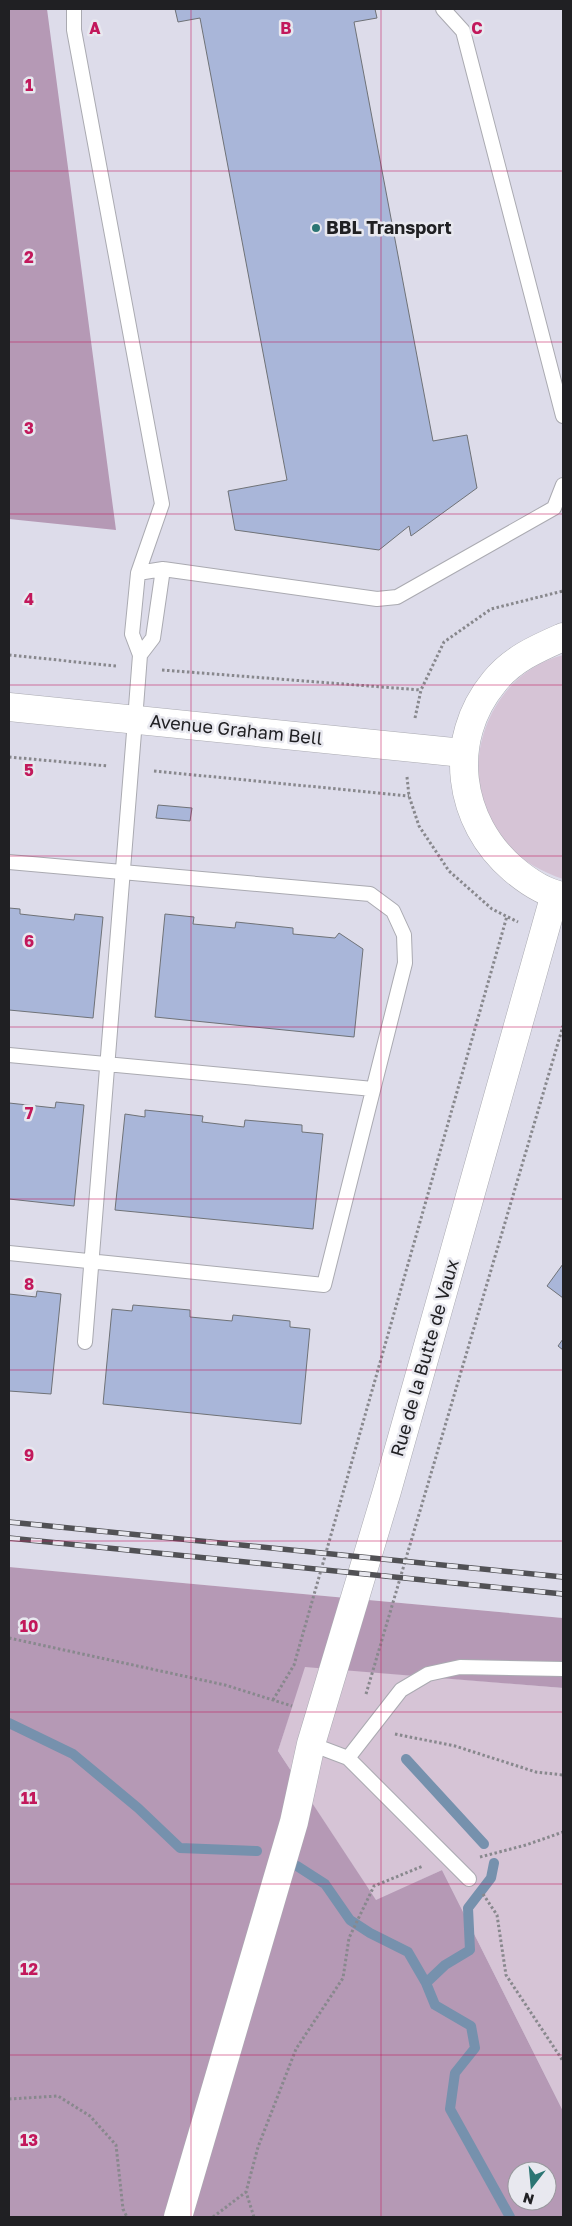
<svg xmlns="http://www.w3.org/2000/svg" width="572" height="2226" viewBox="0 0 572 2226" font-family="'Golos Text',sans-serif">
<rect width="100%" height="100%" fill="#e8e8ef"/>
<path fill="#dddcea" d="M9,9H563V1618L9,1567Z"/>
<path fill="#d6c4d6" d="M563,655V879C540,871 519,860 503,840C452,778 484,675 563,655Z
M304,1666L563,1688V2111L442,1870L376,1901L278,1751Z"/>
<path fill="#b599b5" fill-rule="evenodd" d="M9,9H47L116,530L9,519Z
M9,1567L563,1618V1688L305,1667L278,1751L376,1900L442,1870L563,2111V2217H9ZM517,2171H547V2201H517Z"/>
<g fill="none" stroke-linecap="round" stroke-linejoin="round">
<path stroke="#7691ad" stroke-width="10" d="M9,1723L73,1754L138,1808L180,1848L257,1851
M406,1759L484,1844
M297,1866L325,1884L350,1920L370,1933L408,1952L426,1983L435,2005L471,2026L475,2048L455,2073L450,2109L510,2217
M426,1983L445,1965L470,1950L468,1908L491,1878L494,1863"/>
</g>
<path fill="#a9b6d9" stroke="#6f7277" d="M175,9H375L377,18L354,22L433,441L467,435L477,488L411,536L409,526L379,550L235,530L228,491L287,480L200,18L178,22Z
M158,805L192,808L190,821L156,818Z
M9,908L20,909V914L74,920L75,914L103,917L93,1018L9,1010Z
M165,914L194,917L193,924L235,928L236,922L293,928V934L335,938L339,933L363,949L354,1037L155,1017Z
M56,1102L84,1105L74,1206L9,1199V1103L55,1108Z
M145,1110L203,1116L202,1122L244,1127L245,1120L302,1125V1132L323,1134L313,1229L115,1210L125,1114L145,1117Z
M563,1264V1298L547,1286Z
M37,1291L61,1294L51,1394L9,1391V1294L36,1297Z
M133,1305L190,1310V1317L232,1321L233,1315L290,1321V1327L310,1329L301,1424L103,1404L112,1309L132,1311Z
M563,1339V1350L558,1346Z"/>
<g fill="none" stroke-linecap="round" stroke-linejoin="round">
<defs>
<path id="service" d="M74,9V30L162,504L138,573L132,634L140,655L135,720L85,1342
M443,9L463,31L563,416
M138,573L163,569L377,599L397,597L554,508L563,485
M140,655L153,638L163,569
M9,862L370,894L393,911L404,935L405,963L324,1285L9,1253
M9,1055L373,1089
M311,1744L348,1758L469,1879
M348,1758L401,1690L428,1674L460,1667L563,1669"/>
<path id="minor" d="M9,707L463,753"/>
<path id="tertiary" d="M563,637C538,648 512,659 494,682C446,740 458,822 513,869C527,881 545,893 563,896
M178,2217L294,1822L311,1744L387,1491L555,894"/>
</defs>
<use href="#service" stroke="#aaaab1" stroke-width="16"/>
<use href="#minor" stroke="#aaaab1" stroke-width="29"/>
<use href="#tertiary" stroke="#aaaab1" stroke-width="29"/>
<path stroke="#88888d" stroke-width="3" stroke-dasharray="2.5 2.5" stroke-linecap="butt" d="M9,655L116,666
M162,670L421,690
M415,718L421,690L444,642L491,609L563,591
M9,757L108,766
M154,771L409,796
M407,777L409,796L419,826L449,871L492,909L518,922
M9,1638L225,1685L292,1706
M366,1694L563,1026
M273,1700L294,1665L507,916
M395,1734L455,1746L536,1772L563,1775
M480,1857L526,1845L563,1832
M483,1894L497,1915L506,1975L563,2061
M9,2099L58,2096L90,2116L116,2145L123,2209L127,2217
M213,2217L246,2192
M254,2217L246,2192L258,2147L296,2049L343,1978L349,1938L374,1886L423,1866"/>
<use href="#service" stroke="#fff" stroke-width="14"/>
<use href="#minor" stroke="#fff" stroke-width="28"/>
<use href="#tertiary" stroke="#fff" stroke-width="28"/>
<defs>
<path id="rail" d="M9,1522L563,1577
M9,1538L563,1594"/>
</defs>
<use href="#rail" stroke="#515155" stroke-width="5.5"/>
<use href="#rail" stroke="#e8e8ef" stroke-width="4" stroke-dasharray="11" stroke-linecap="butt"/>
</g>
<path fill="none" stroke="#c2185b" stroke-width="1" stroke-opacity="0.55" d="M191,9V2217M381,9V2217M9,171H563M9,342H563M9,514H563M9,685H563M9,856H563M9,1027H563M9,1199H563M9,1370H563M9,1541H563M9,1712H563M9,1884H563M9,2055H563"/>
<circle fill="#2b7573" stroke="#e8e8ef" stroke-width="2" cx="316" cy="228" r="5"/>
<g text-anchor="middle" stroke-width="5" stroke-linejoin="round" paint-order="stroke">
<g font-size="18" font-weight="bold" fill="#202023" stroke="#e8e8ef" text-anchor="start">
<text x="326" y="234">BBL Transport</text>
</g>
<g font-size="18" fill="#202023" stroke="#e8e8ef">
<text transform="translate(236 730) rotate(6)" y="6">Avenue Graham Bell</text>
<text transform="translate(425 1358) rotate(-74)" y="6">Rue de la Butte de Vaux</text>
</g>
</g>
<g font-size="16" text-anchor="middle" font-weight="bold" fill="#c2185b" stroke="#e8e8ef" stroke-width="5" stroke-linejoin="round" paint-order="stroke">
<text x="95" y="34">A</text>
<text x="286" y="34">B</text>
<text x="477" y="34">C</text>
<text x="29" y="91">1</text>
<text x="29" y="263">2</text>
<text x="29" y="434">3</text>
<text x="29" y="605">4</text>
<text x="29" y="776">5</text>
<text x="29" y="947">6</text>
<text x="29" y="1119">7</text>
<text x="29" y="1290">8</text>
<text x="29" y="1461">9</text>
<text x="29" y="1632">10</text>
<text x="29" y="1804">11</text>
<text x="29" y="1975">12</text>
<text x="29" y="2146">13</text>
</g>
<rect width="572" height="2226" fill="none" stroke="#202023" stroke-width="20"/>
<g transform="translate(532 2186) rotate(196)"><circle r="24" fill="#e8e8ef" stroke="#98989d"/>
<path d="M0-4L9 19L0 12L-9 19Z" fill="#2b7573"/>
<text y="-8" font-size="14" font-weight="bold" text-anchor="middle" fill="#202023">N</text>
</g>
</svg>
